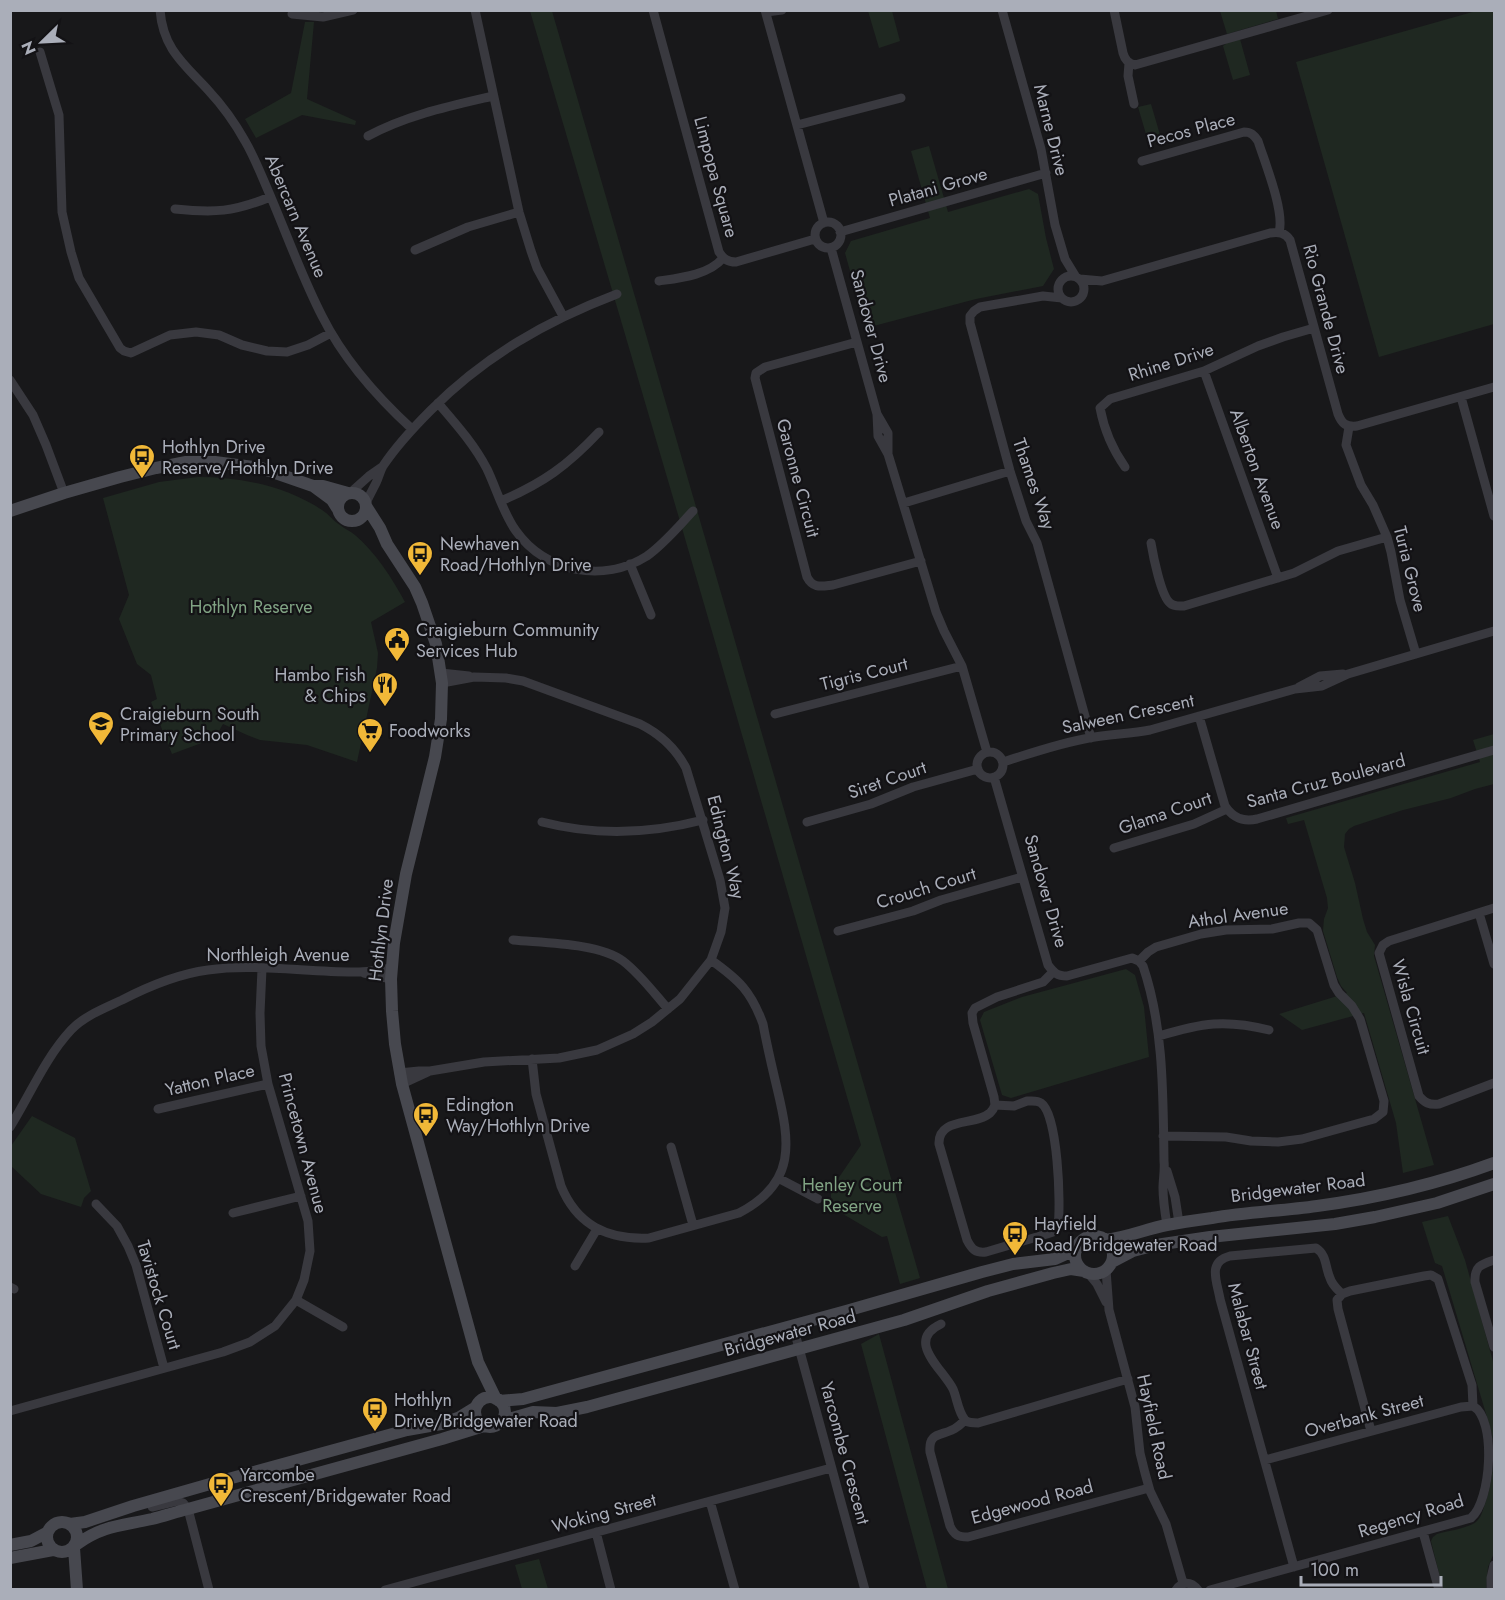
<svg xmlns="http://www.w3.org/2000/svg" width="1505" height="1600" viewBox="0 0 1505 1600" font-family="Jost,sans-serif">
<rect width="100%" height="100%" fill="#18181a"/>
<path fill="#1f2821" d="M530,11H552L920,1278L900,1284L887,1236L882,1237L831,1207V1189L861,1145L684,535Z
M868,11H892L900,41L879,48Z
M1220,11H1276L1278,19L1227,34Z
M1476,11H1494V324L1379,357L1296,62Z
M305,22H314L307,99L356,121L355,125L302,115L256,138L245,119L291,93Z
M1240,39L1250,75L1233,80L1223,46L1228,42Z
M1151,104L1163,145L1148,141L1138,107Z
M929,146L948,212L1029,189L1038,194L1046,238L1054,269L1043,286L976,299L866,328L845,253L851,241L930,218L911,151Z
M198,477C241,477 286,486 322,510C329,514 333,521 340,525C345,529 350,531 355,535C376,553 392,578 405,602L371,622L378,653L377,668L357,762L307,745L260,740L247,735L223,724L215,738L172,754L151,702L157,699L151,675L137,664L119,619L129,595L103,498L159,482Z
M1494,734V784L1475,789L1451,798L1403,810L1354,826L1349,829L1345,834L1344,847L1355,883L1363,919L1367,932L1375,945L1374,956L1434,1165L1403,1173L1396,1123L1364,1013L1302,1030L1279,1014L1347,993L1341,986L1337,977L1323,931L1324,919L1328,908L1327,898L1304,820L1288,824L1286,818L1480,762L1473,740Z
M1126,969L1135,975L1144,1007L1149,1057L1011,1098L1002,1095L980,1020L984,1012L1022,997Z
M32,1116L75,1138L91,1191L84,1198L81,1207L41,1194L11,1166V1146Z
M1448,1216L1465,1260L1494,1365V1553L1488,1567L1486,1589H1443L1431,1541L1433,1537L1437,1534C1447,1531 1470,1528 1477,1521C1482,1516 1483,1509 1485,1504C1493,1481 1495,1458 1492,1434L1442,1266L1435,1263L1422,1222Z
M879,1334L948,1589H927L861,1344Z
M539,1559L548,1589H522L515,1565Z"/>
<g fill="none" stroke-linecap="round" stroke-linejoin="round">
<path stroke="#39393f" stroke-width="9" d="M160,10C163,49 184,64 208,90C222,105 235,123 245,141C255,158 262,177 270,195C287,235 302,277 322,316C344,360 376,396 412,429
M475,10L519,212L531,251L537,268L563,316
M653,10L719,252C724,259 727,262 736,262L815,239
M765,10L824,223
M1002,10L1041,149L1055,225L1065,259L1076,277
M1114,10L1123,53C1125,60 1128,63 1135,65L1328,10
M766,12L782,10
M292,14L323,17L353,10
M40,52L59,115L62,212L71,252L79,278L120,348L124,351L131,353L170,335L196,332L219,335L242,345L267,351L287,352L308,345L331,333
M1129,63L1128,76L1134,104
M797,125L901,98
M368,136C407,115 450,106 493,96
M1142,161L1244,132C1251,132 1254,135 1258,141C1265,163 1285,212 1279,232
M175,209C214,213 234,212 270,197
M815 235a13 13 0 1 1 26 0a13 13 0 1 1-26 0Z
M840,232L1046,173
M831,248L877,414L888,433V454
M415,250L468,227L519,212
M1058 289a13 13 0 1 1 26 0a13 13 0 1 1-26 0Z
M1080,279L1102,281L1270,233C1278,232 1285,232 1290,240L1338,414C1342,424 1346,427 1357,426L1494,387
M659,281C680,278 709,275 723,258
M1062,298L1043,296L980,307L974,311L970,316V323L1010,471L1026,521L1037,543L1091,738
M857,342L765,367L756,373L755,378L807,577C813,589 822,586 833,585L921,561
M1204,371L1278,578
M10,380L33,415L46,445L64,493
M1461,397L1494,516
M438,403C456,424 474,444 487,469C497,490 503,513 516,531C546,573 604,583 647,556C664,544 678,527 693,511
M877,414L878,436L888,454L936,612L944,631L962,666L987,752
M1349,427L1346,445L1361,485L1373,505L1387,537L1391,552L1400,600L1416,654
M1125,467C1113,450 1104,429 1100,408L1110,399L1204,371L1258,346L1283,337L1314,328
M350,493L369,476L382,467
M501,501C543,483 567,466 599,432
M366,503C369,496 373,489 376,483C379,477 380,471 383,466C397,445 414,427 431,410C485,356 546,321 617,294
M904,503L1010,471
M1151,543C1153,555 1161,596 1170,603C1174,607 1179,606 1184,606L1294,573L1338,551L1387,537
M630,564L651,615
M441,673L469,676
M1299,687L1320,676L1343,674
M775,714L962,666
M1199,716L1225,806C1233,818 1243,822 1257,819L1494,750
M977 765a13 13 0 1 1 26 0a13 13 0 1 1-26 0Z
M1003,762C1032,753 1060,743 1089,738C1109,734 1130,734 1150,730L1295,689L1322,686L1348,674L1494,631
M994,777L1048,965C1054,973 1057,976 1067,976L1132,958L1139,961L1143,966C1164,1028 1163,1095 1164,1161C1165,1170 1163,1179 1163,1188C1163,1200 1165,1213 1167,1225
M542,822C596,836 649,834 703,820
M807,822L871,804L913,787L978,769
M1114,848L1194,824L1227,809
M1494,908L1389,941L1383,945L1379,953L1419,1096C1425,1103 1429,1105 1439,1104L1494,1083
M1479,913L1494,964
M838,931L913,911L941,900L1022,877
M513,940C544,943 599,943 623,961C640,974 654,993 668,1009
M1139,961L1148,952L1156,947L1201,934L1226,930L1272,929L1299,923H1309L1317,930L1334,985L1339,993L1352,1006L1360,1019L1384,1101L1383,1112L1374,1119L1302,1139L1278,1142L1251,1141L1226,1137L1163,1136
M364,973L391,979
M1159,1036C1202,1023 1225,1019 1269,1030
M532,1059L536,1094L561,1186C577,1225 607,1240 649,1238L739,1213C797,1183 790,1142 777,1088C772,1067 767,1046 763,1024C751,991 739,980 711,960
M399,1073L419,1071H430L484,1062L559,1058L597,1050L633,1034L652,1022L680,999L711,960L721,932L725,908L720,880L686,768C675,747 660,734 640,724L523,681L506,678L474,677L442,683
M402,1084L428,1072
M1027,1101C1032,1101 1037,1100 1041,1103C1058,1114 1061,1205 1058,1226L1053,1232L1047,1234L986,1252C976,1253 972,1250 967,1240L939,1144C938,1117 975,1126 990,1113C992,1111 994,1108 995,1105L1014,1106Z
M995,1105L994,1097L973,1023L972,1013L975,1008L997,997L1043,982L1053,972
M158,1109L268,1084
M10,1127C30,1095 45,1058 71,1030C84,1016 105,1008 122,1000C149,986 178,974 208,970C256,963 311,973 359,972C370,972 381,969 391,968
M671,1147L693,1225
M1167,1171L1175,1197L1179,1223
M778,1178L818,1199
M96,1204L117,1226L128,1246L136,1265L164,1368
M233,1213L301,1196
M1494,1260C1482,1264 1474,1266 1475,1282L1494,1347
M575,1266L597,1229
M1106,1270L1109,1310L1135,1407L1140,1453L1145,1473L1150,1491L1166,1524L1183,1583
M1088,1273L1097,1284L1106,1302
M10,1287L14,1289
M296,1300L343,1327
M941,1324C905,1341 942,1368 953,1389C957,1398 958,1412 965,1420C968,1423 973,1423 978,1423L1128,1379
M793,1326L865,1590
M10,1411L223,1352L250,1342L275,1326L296,1300L304,1280L310,1251L308,1221L268,1084L261,1046L260,1013L262,969
M965,1420C963,1422 960,1425 957,1427C944,1437 928,1430 930,1452L950,1526C954,1535 958,1537 968,1537L1149,1488
M1371,1431L1338,1309L1337,1300L1342,1294L1350,1291L1424,1276L1431,1275L1438,1279L1472,1385L1473,1406
M1265,1460L1461,1407L1473,1406
M710,1501L735,1590
M152,1507L177,1501L183,1503L188,1509L209,1590
M596,1532L611,1590
M1423,1532L1439,1590
M1294,1567L1220,1299C1217,1281 1207,1262 1230,1256L1316,1248C1327,1255 1325,1267 1330,1278C1332,1285 1337,1289 1342,1294
M385,1590L831,1468
M1176,1590C1182,1581 1191,1581 1198,1590
M1210,1590L1471,1518C1491,1502 1497,1419 1473,1406
M1491,1590V1578L1494,1565"/>
<path stroke="#47484f" stroke-width="12" d="M313,486L332,500L337,508
M338 507a14 14 0 1 1 28 0a14 14 0 1 1-28 0Z
M366,506L380,528L387,544L415,587L422,603L436,644L442,683L441,719L435,757L406,874L394,943L391,979L392,1011L395,1044L402,1084L478,1362L496,1399
M10,511L64,493L120,477L156,468L186,462H215L261,468L313,486H323L348,493
M1075 1255a19 19 0 1 1 38 0a19 19 0 1 1-38 0Z
M1105,1240C1126,1238 1146,1229 1167,1225C1182,1222 1197,1220 1212,1218C1247,1212 1282,1211 1317,1206C1377,1198 1437,1184 1494,1163
M1112,1262L1133,1251L1156,1245L1210,1237L1335,1224L1375,1217L1437,1203L1494,1184
M475 1412a15 15 0 1 1 30 0a15 15 0 1 1-30 0Z
M499,1401L523,1399L846,1311L982,1272L1013,1264L1055,1259L1077,1249
M502,1421L533,1412L557,1413L587,1407L904,1320L988,1291L1053,1273L1071,1269L1084,1271
M47 1537a15 15 0 1 1 30 0a15 15 0 1 1-30 0Z
M70,1524L85,1522L133,1506L210,1484L407,1430L441,1424L458,1418L476,1407
M77,1544C104,1525 121,1526 152,1519C164,1516 176,1512 188,1509L442,1439L484,1426
M10,1545L31,1541L48,1532
M74,1548L77,1590
M10,1558L53,1550"/>
</g>
<defs>
<symbol id="bus-pin" viewBox="-11 -11 22 30"><path d="M0 17L-7.5 6A9.5 9.5 0 1 1 7.5 6Z" fill="#f1b838" stroke="#131215"/><path d="M-5-6H5V4H4V6H2V4H-2V6H-4V4H-5ZM-3.5-4V0h7V-4ZM-3.5 1.2v1.5H-2V1.2ZM2 1.2v1.5H3.5V1.2Z" fill="#111"/></symbol>
<symbol id="civic-pin" viewBox="-11 -11 22 30"><path d="M0 17L-7.5 6A9.5 9.5 0 1 1 7.5 6Z" fill="#f1b838" stroke="#131215"/><path d="M-.6-6.5H3V-4.5H.6V-3L4-1V1h2V6H-6V1h2V-1L-.6-3ZM-1.2 2.5V6h2.4V2.5Z" fill="#111"/></symbol>
<symbol id="restaurant-pin" viewBox="-11 -11 22 30"><path d="M0 17L-7.5 6A9.5 9.5 0 1 1 7.5 6Z" fill="#f1b838" stroke="#131215"/><path d="M-5-6h1v4h1v-4h1v4h1v-4h1v5L-1.5 .5V6h-2V.5L-5-1ZM5-6V6H3V1.5H1.5Q1.5-4 5-6Z" fill="#111"/></symbol>
<symbol id="school-pin" viewBox="-11 -11 22 30"><path d="M0 17L-7.5 6A9.5 9.5 0 1 1 7.5 6Z" fill="#f1b838" stroke="#131215"/><path d="M0-5L7-2L0 1L-7-2ZM-4 1L0 2.5L4 1V4Q0 6-4 4Z" fill="#111"/></symbol>
<symbol id="supermarket-pin" viewBox="-11 -11 22 30"><path d="M0 17L-7.5 6A9.5 9.5 0 1 1 7.5 6Z" fill="#f1b838" stroke="#131215"/><path d="M-6-5.5h2.5l.6 2H6L4.5 2H-2.5L-4.4-4H-6ZM-1.5 3.2a1.3 1.3 0 1 0 .1 0ZM3 3.2a1.3 1.3 0 1 0 .1 0Z" fill="#111"/></symbol>
</defs>
<g fill-rule="evenodd">
<use href="#bus-pin" x="127" y="442" width="30" height="40"/>
<use href="#bus-pin" x="405" y="539" width="30" height="40"/>
<use href="#civic-pin" x="382" y="625" width="30" height="40"/>
<use href="#restaurant-pin" x="370" y="670" width="30" height="40"/>
<use href="#school-pin" x="86" y="709" width="30" height="40"/>
<use href="#supermarket-pin" x="355" y="716" width="30" height="40"/>
<use href="#bus-pin" x="411" y="1100" width="30" height="40"/>
<use href="#bus-pin" x="1000" y="1219" width="30" height="40"/>
<use href="#bus-pin" x="360" y="1395" width="30" height="40"/>
<use href="#bus-pin" x="206" y="1470" width="30" height="40"/>
</g>
<g text-anchor="middle" stroke-width="4.5" stroke-linejoin="round" paint-order="stroke">
<g font-size="18" fill="#aaaeb9" stroke="#131215">
<text transform="translate(1051 130) rotate(76)" y="6">Marne Drive</text>
<text transform="translate(1191 130) rotate(-15)" y="6">Pecos Place</text>
<text transform="translate(716 177) rotate(75)" y="6">Limpopa Square</text>
<text transform="translate(938 187) rotate(-16)" y="6">Platani Grove</text>
<text transform="translate(296 216) rotate(67)" y="6">Abercarn Avenue</text>
<text transform="translate(1326 309) rotate(75)" y="6">Rio Grande Drive</text>
<text transform="translate(871 326) rotate(75)" y="6">Sandover Drive</text>
<text transform="translate(1171 362) rotate(-18)" y="6">Rhine Drive</text>
<text transform="translate(1257 469) rotate(70)" y="6">Alberton Avenue</text>
<text transform="translate(798 478) rotate(75)" y="6">Garonne Circuit</text>
<text transform="translate(1034 484) rotate(71)" y="6">Thames Way</text>
<text transform="translate(1410 569) rotate(76)" y="6">Turia Grove</text>
<text transform="translate(864 674) rotate(-14)" y="6">Tigris Court</text>
<text transform="translate(1128 714) rotate(-12)" y="6">Salween Crescent</text>
<text transform="translate(887 780) rotate(-19)" y="6">Siret Court</text>
<text transform="translate(1326 781) rotate(-15)" y="6">Santa Cruz Boulevard</text>
<text transform="translate(1165 813) rotate(-19)" y="6">Glama Court</text>
<text transform="translate(726 847) rotate(76)" y="6">Edington Way</text>
<text transform="translate(926 888) rotate(-17)" y="6">Crouch Court</text>
<text transform="translate(1046 891) rotate(74)" y="6">Sandover Drive</text>
<text transform="translate(1238 915) rotate(-8)" y="6">Athol Avenue</text>
<text transform="translate(381 930) rotate(-83)" y="6">Hothlyn Drive</text>
<text x="278" y="961">Northleigh Avenue</text>
<text transform="translate(1411 1007) rotate(74)" y="6">Wisla Circuit</text>
<text transform="translate(210 1080) rotate(-13)" y="6">Yatton Place</text>
<text transform="translate(303 1143) rotate(75)" y="6">Princetown Avenue</text>
<text transform="translate(1298 1188) rotate(-7)" y="6">Bridgewater Road</text>
<text transform="translate(159 1295) rotate(73)" y="6">Tavistock Court</text>
<text transform="translate(790 1333) rotate(-15)" y="6">Bridgewater Road</text>
<text transform="translate(1248 1336) rotate(75)" y="6">Malabar Street</text>
<text transform="translate(1364 1416) rotate(-15)" y="6">Overbank Street</text>
<text transform="translate(1154 1427) rotate(78)" y="6">Hayfield Road</text>
<text transform="translate(845 1453) rotate(75)" y="6">Yarcombe Crescent</text>
<text transform="translate(1032 1502) rotate(-15)" y="6">Edgewood Road</text>
<text transform="translate(604 1513) rotate(-15)" y="6">Woking Street</text>
<text transform="translate(1411 1516) rotate(-17)" y="6">Regency Road</text>
</g>
<g font-size="18" fill="#aaaeb9" stroke="#131215" text-anchor="start">
<text x="162" y="453">Hothlyn Drive<tspan x="162" dy="21">Reserve/Hothlyn Drive</tspan></text>
<text x="440" y="550">Newhaven<tspan x="440" dy="21">Road/Hothlyn Drive</tspan></text>
<text x="416" y="636">Craigieburn Community<tspan x="416" dy="21">Services Hub</tspan></text>
<text x="366" y="681" text-anchor="end">Hambo Fish<tspan x="366" dy="21">&amp; Chips</tspan></text>
<text x="120" y="720">Craigieburn South<tspan x="120" dy="21">Primary School</tspan></text>
<text x="389" y="737">Foodworks</text>
<text x="446" y="1111">Edington<tspan x="446" dy="21">Way/Hothlyn Drive</tspan></text>
<text x="1034" y="1230">Hayfield<tspan x="1034" dy="21">Road/Bridgewater Road</tspan></text>
<text x="394" y="1406">Hothlyn<tspan x="394" dy="21">Drive/Bridgewater Road</tspan></text>
<text x="240" y="1481">Yarcombe<tspan x="240" dy="21">Crescent/Bridgewater Road</tspan></text>
</g>
<g font-size="18" fill="#81a484" stroke="#131215">
<text x="251" y="613">Hothlyn Reserve</text>
<text x="852" y="1191">Henley Court<tspan x="852" dy="21">Reserve</tspan></text>
</g>
</g>
<rect width="1505" height="1600" fill="none" stroke="#aaaeb9" stroke-width="24"/>
<g transform="translate(42 42) rotate(246)" stroke="#131215" stroke-width="4.5" paint-order="stroke">
<path d="M0-4.5L10 22L0 15L-10 22Z" fill="#aaaeb9"/>
<text y="-9" font-size="16" font-weight="bold" text-anchor="middle" fill="#aaaeb9">N</text>
</g>
<path d="M1301 1576v9h140v-9" fill="none" stroke="#aaaeb9" stroke-width="3"/>
<text x="1310" y="1576" font-size="18" fill="#aaaeb9" stroke="#131215" stroke-width="4.5" paint-order="stroke">100 m</text>
</svg>
